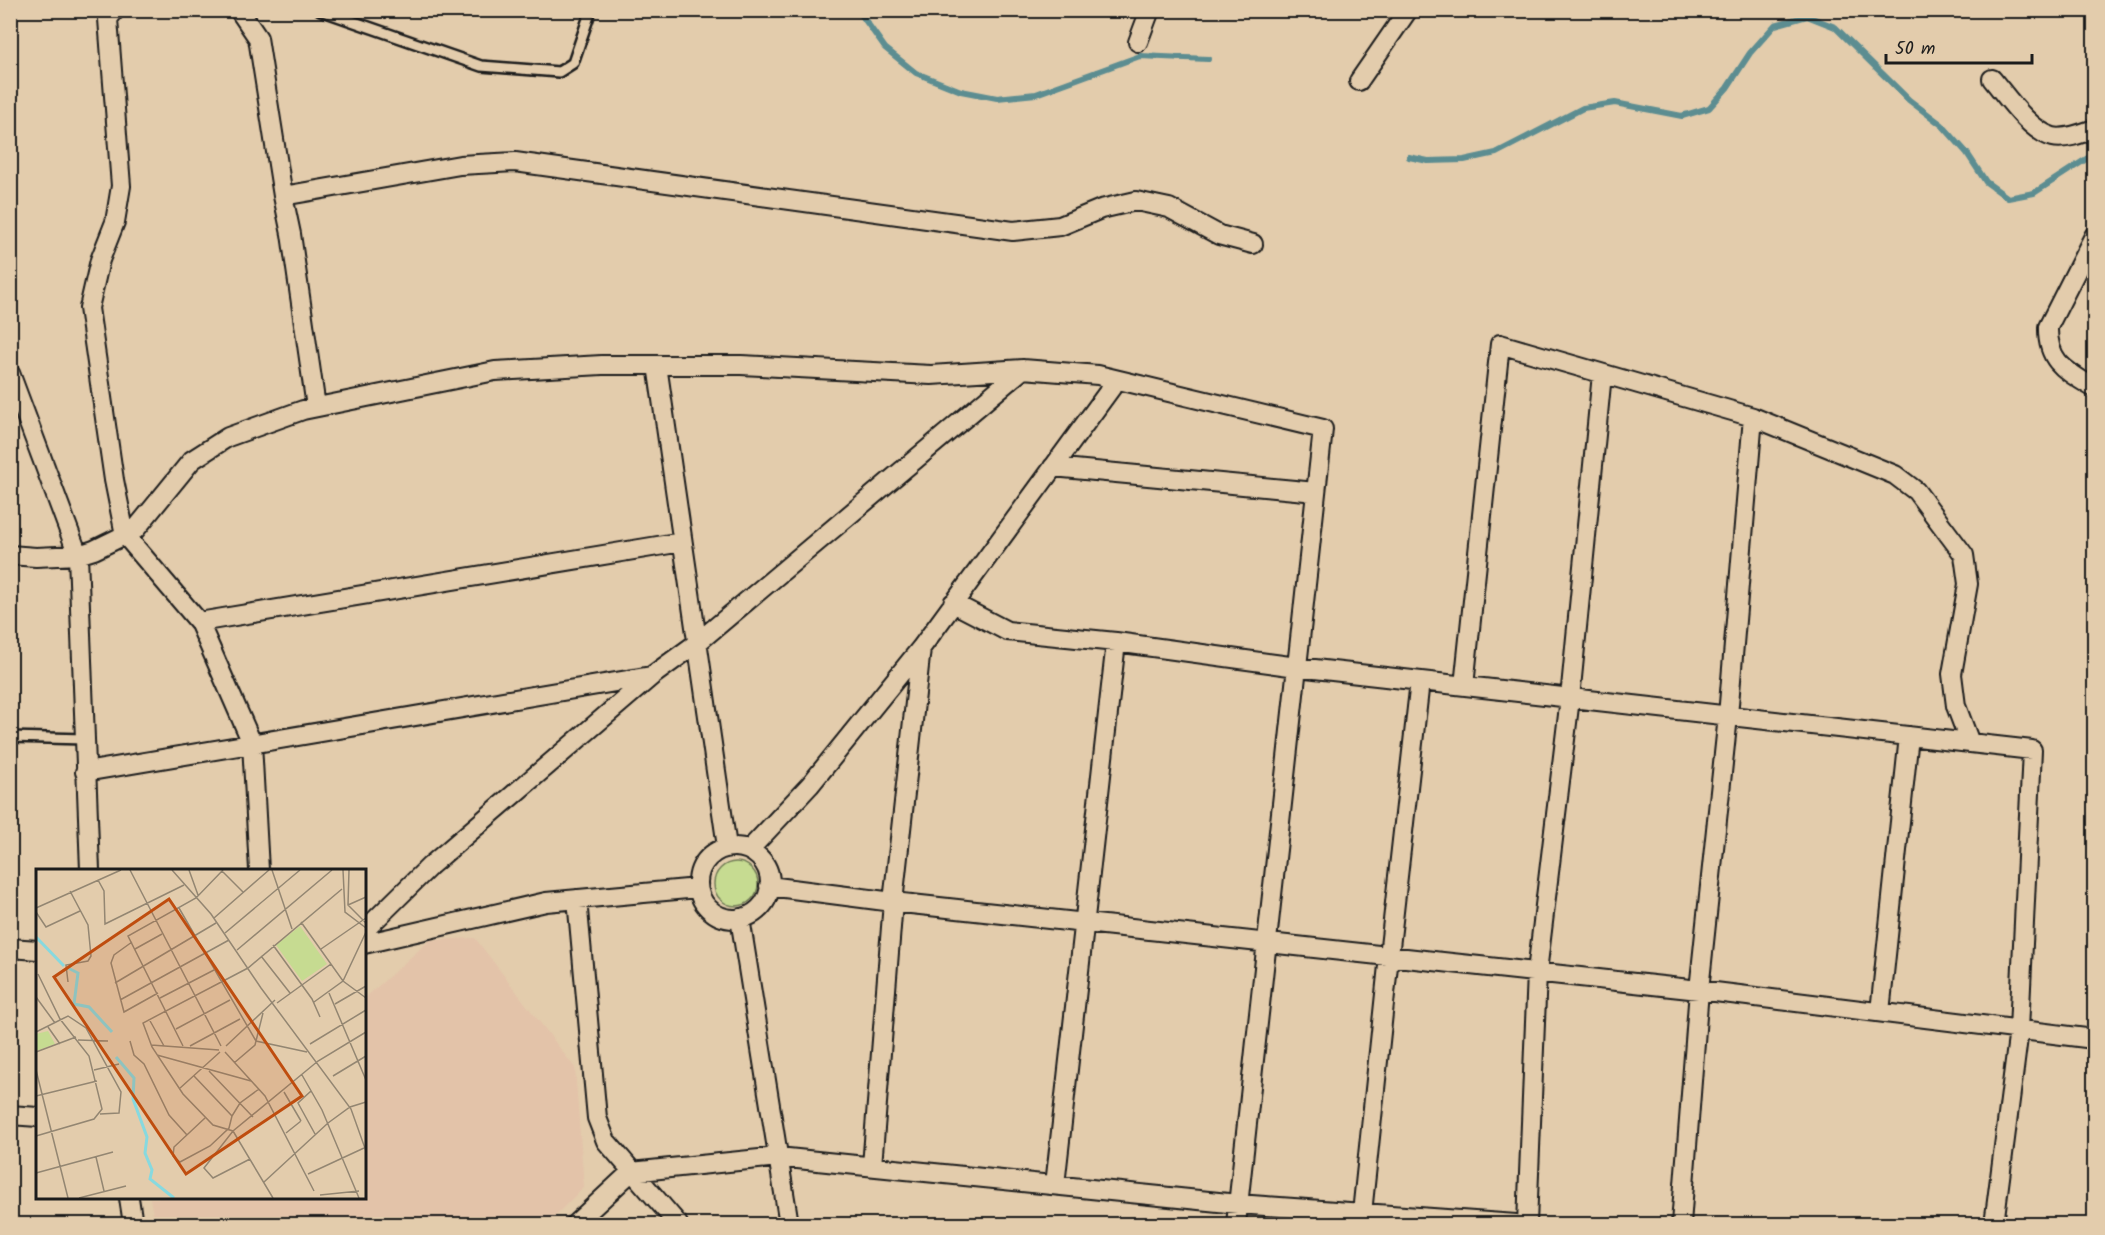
<svg xmlns="http://www.w3.org/2000/svg" width="2105" height="1235" viewBox="0 0 2105 1235" font-family="Kalam,sans-serif">
<rect width="100%" height="100%" fill="#e3ccac"/>
<filter id="ink" filterUnits="userSpaceOnUse"><feTurbulence type="fractalNoise" baseFrequency=".0167" numOctaves="2"/><feDisplacementMap in="SourceGraphic" scale="12" xChannelSelector="R" yChannelSelector="G"/><feConvolveMatrix kernelMatrix="1 2 1 2 8 2 1 2 1" color-interpolation-filters="sRGB"/></filter>
<g filter="url(#ink)">
<path fill="#e3c3a9" d="M475,938L575,1068L584,1187L547,1224H168L163,1219L154,1220L150,1198H364L365,998L430,940Z"/>
<path fill="#c6db91" stroke="#717c56" stroke-width="1.5" d="M714 884a22 22 0 1 1 44 0a22 22 0 1 1-44 0Z"/>
<g fill="none" stroke-linecap="round" stroke-linejoin="round">
<path stroke="#5c8d91" stroke-width="6" d="M858,10L885,48L916,73L961,91L997,98L1036,94L1140,56L1208,59
M1409,157L1428,161L1464,160L1496,153L1583,108L1615,103L1682,116L1709,108L1727,88L1750,53L1775,25L1807,16L1835,27L1909,100L1942,125L1967,153L1986,182L2008,198L2034,193L2094,154"/>
<defs>
<path id="service" d="M320,10L481,66L559,72L573,63L591,10
M10,737L84,739"/>
<path id="minor" d="M115,10L108,19L121,186L115,222L100,260L89,308L114,480L125,535L199,622L682,542
M239,10L258,38L283,196L291,234L316,407
M1138,42L1150,10
M1992,79C2007,97 2031,132 2053,137C2065,140 2083,133 2094,129
M1359,81L1408,10
M283,196L460,165L515,162L1013,231L1060,226L1101,209L1136,201L1169,208L1219,235L1253,244
M2094,236L2048,327C2047,363 2067,371 2094,388
M657,365L727,847
M10,373L78,555L90,870
M1053,467L1316,492
M10,555L36,557L78,555L94,550L135,530L192,460L228,437L303,410L495,371L602,365H741L931,375L1023,369L1098,375L1323,429L1236,1224
M953,603L1007,631L1116,642L1297,667L2032,750L2019,1030L1994,1224
M199,622L252,743L259,870
M1464,686L1500,344L1753,417L1895,475L1916,491L1964,555L1968,584L1952,674L1956,706L1970,743
M85,772L651,676
M698 883a36 36 0 1 1 72 0a36 36 0 1 1-72 0Z
M749,850L810,785L921,648L1117,380
M769,886L893,902L1699,990L2094,1039
M577,899L597,1118L606,1141L678,1224
M740,918L789,1224
M364,931L430,866L653,675L697,643L1023,369
M364,944L546,902L698,888
M10,948L38,950
M1880,1012L1909,736
M10,1115L38,1117
M872,1166L893,902L921,648
M1055,1185L1116,642
M129,1198L133,1224
M1362,1213L1389,956L1420,681
M575,1224L631,1172L778,1157L1238,1204L1516,1224
M1527,1224L1537,972L1570,698L1602,374
M1681,1224L1699,990L1728,716L1753,417"/>
</defs>
<use href="#service" stroke="#1c1c1c" stroke-width="14"/>
<use href="#minor" stroke="#1c1c1c" stroke-width="22"/>
<use href="#service" stroke="#e3ccac" stroke-width="9"/>
<use href="#minor" stroke="#e3ccac" stroke-width="18"/>
</g>
</g>
<g transform="translate(36 869)">
<rect width="330" height="330" fill="#e3ccac"/>
<path d="M264,57L291,95L266,112L240,76ZM12,162L19,175L0,182V165Z" fill="#c6db91"/>
<path fill="none" stroke="#87d9df" stroke-width="3" d="M0,68L28,97M32,99L42,104L38,135L53,138L76,163M80,188L98,209L97,230L111,268L109,284L116,301L114,310L138,329"/>
<path fill="none" stroke="#938672" stroke-width="1.5" d="M94,1L185,177M136,1L175,45L225,119L315,240L330,282M153,1L162,26M236,1L256,60M307,1L309,43L330,59M313,1L312,36L330,54M186,2L207,23M62,11L68,22L69,55L148,16M312,36L330,28M0,39L85,1M143,39L220,172L271,183M0,43L10,58L44,42M178,49L233,1M265,53L307,112L330,129M189,64L264,1M96,73L78,86L75,94L88,143L122,124M237,76L276,130L284,148M99,80L126,65M285,80L330,49M201,81L296,1M225,87L254,124M0,96V117M32,113L30,96L52,92L55,87L52,56L34,22M79,114L180,54M293,124L330,211M0,128L19,154M124,129L178,101M84,131L193,71M278,133L307,112L330,63M241,134L295,95M299,135L330,117M113,150L128,177M12,158L24,175M140,160L194,131M0,163L32,147L50,159L85,223L83,244L64,245M42,171L72,172M94,172L98,186L108,195L133,246L151,266M274,175L330,141M115,176L183,181M147,177L92,67L160,29L187,1M154,177L204,150M190,177L239,131M0,183L40,168M189,183L229,227L278,322M121,186L215,212M198,194L219,176L227,144M0,201L32,329M58,201L83,195M173,202L217,248M266,206L286,241L323,329M158,207L196,247L193,259L174,277L144,293L137,287L138,278L169,249M297,207L330,187M143,220L184,183M275,222L262,234L279,265M248,223L265,252M0,227L61,212M196,247L204,234L223,220M250,264L265,252M0,267L58,250L66,240L53,187L24,150L2,105M60,288L68,322M214,290L177,309L168,299L197,262L282,192L330,163M0,304L77,283M272,305L328,279M228,313L292,254L314,238L330,233M284,326L323,322M43,329L90,317M237,329L197,262L177,256L147,225L116,178L107,154L212,99L306,20"/>
<path fill="#bf4d0f" fill-opacity="0.15" stroke="#bf4d0f" stroke-width="3" d="M133,30L266,227L150,305L18,108Z"/>
<rect width="330" height="330" fill="none" stroke="#1c1c1c" stroke-width="3"/>
</g>
<rect width="2105" height="1235" fill="none" stroke="#e3ccac" stroke-width="36"/>
<rect x="18" y="18" width="2069" height="1199" fill="none" stroke="#1c1c1c" stroke-width="2" filter="url(#ink)"/>
<path d="M1886 54v9h146v-9" fill="none" stroke="#1c1c1c" stroke-width="3"/>
<text x="1895" y="54" font-size="18" fill="#1c1c1c" stroke="#e3ccac" stroke-width="4.5" paint-order="stroke">50 m</text>
</svg>
